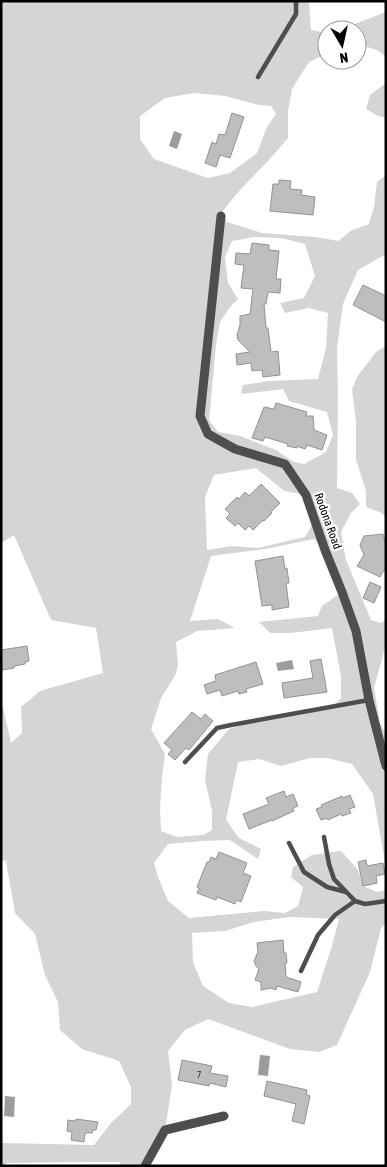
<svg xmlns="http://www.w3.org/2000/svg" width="387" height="1167" viewBox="0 0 387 1167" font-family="'Asap Condensed',sans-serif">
<rect width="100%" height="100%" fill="#fff"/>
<path fill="#d5d5d5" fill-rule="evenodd" d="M1,1H309L311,30L327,33V54L309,62L292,89L288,111V138L269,160L240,190L222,212L227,222L262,233L316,237L338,241L352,230L369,224L374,207L377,182L386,175V254L358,270L343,304L337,348L338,396L337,488L352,493L360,504L351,513L341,532L346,560L371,620L381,623L386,619V644L374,688L380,723L386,734V868L373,794L352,764L327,758H310L281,766L259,759L238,762L226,820L239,838L261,849L258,859L230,840L202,841L168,844L154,863L158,877L168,901L189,918L264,911L285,913L298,906L303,887L291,877L293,867L312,855L341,851L358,870L363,886L377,892L386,890V923L381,928L370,972L337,1045L319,1052L290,1049L208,1019L185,1030L168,1051L172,1085L165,1130L145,1166H120V1162H88L7,1163L5,1166H1V1143L94,1145L111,1123L131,1104V1087L119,1061L82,1049L60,1030L58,1002L45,975L35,934L15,913L6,861L1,860V706L3,707L11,743L22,733L21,707L40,691L103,673L96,628L51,620L14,535L1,543ZM194,93L225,96L259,105L271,106L276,114L267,127L257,153L230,173L208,178L154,159L140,139V116L165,98ZM254,237L281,238L305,244L315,276L304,298L280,303L285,313L309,308L328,313L326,348L318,379L269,381L243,385L241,394L283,389L289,401L327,412L333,435L326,452L304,464L294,462L276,450L240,436L218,432L209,420L216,345L220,322L230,307L238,299L228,283L225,257L232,241ZM256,468L284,491L306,495L314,521L305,537L258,548L231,546L207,550L205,497L214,475ZM314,539L325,550L342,592L322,606L318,616L259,622L270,633H291L332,628L341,676V698L331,708L302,714L255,721L229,729L208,754L205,780L212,811V830L203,835L177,837L161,831L160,809L162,778L165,754L151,729L161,698L176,674L178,665L176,642L197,631L235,628L218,619L190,621L211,556L265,549ZM289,917L339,919L332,946L317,992L252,1007L229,1003L203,986L193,962L192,933L225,931L254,922Z
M386,12V57C377,48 369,47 357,46V30H339Z
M386,83V118L378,116L366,109L370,95Z
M386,346V518L382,513L366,507V491L356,460V422L352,389L357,377L376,352Z"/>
<path fill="#9c9c9c" d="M174,131L182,134L177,149L169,146Z
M292,660L294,669L278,671L276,663Z
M260,1055L270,1056L268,1076L258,1075Z
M5,1096L15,1097L14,1117L4,1116Z"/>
<path fill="#bebebe" stroke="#929292" d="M232,113L244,117L230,158L220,155L216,167L205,163L212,142L216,144L219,134L225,135Z
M279,180L291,181L290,189L302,190L301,195L315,197L313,215L270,211L273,184H279Z
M252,243L269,245V250L279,251L276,279H281L280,293L268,292L266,304H264L266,328H268L271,352L278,351L280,375L263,377L262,370L252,371L251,363L237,365L236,354L250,352L238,340L237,335L240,325V316L250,314L253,289L241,288L244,265L235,264L236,253L250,254Z
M363,285L386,296V322L353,305Z
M276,403L307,412L306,416H313L314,430L327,435L322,450L307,445L305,449L297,446V448L287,446L288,444L265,437L263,441L252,438L264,407L274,409Z
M261,484L280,503L271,512L272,513L264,521L263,520L253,530L249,526L245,530L238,523L235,526L226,518L230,514L225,509L237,497L239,499L245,492L249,496Z
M383,534L386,546V567L380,577L357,566L364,555L360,545L364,536Z
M283,556L285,569L287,568L289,583H286L289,607L272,610V605L262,606L255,561Z
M370,582L381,587L374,603L363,598Z
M27,646L29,661L25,662V664L14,666V668L2,670L1,650Z
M321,659L327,692L284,698L282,683L313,678L310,661Z
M256,662L263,684L246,689L247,692L239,694L238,691L222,696L220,690L207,694L204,685L216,681L215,675Z
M192,712L201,719L205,714L213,721L189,750L186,748L175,760L168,754L172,750L164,743Z
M284,791L286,797L293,794L298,806L293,808L294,811L272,821V820L249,829L243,814L269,804L266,798Z
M350,795L355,807L349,809L351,813L342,816L341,814L328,820L327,818L321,820L316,809L322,807L321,805L342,796L343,798Z
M219,852L247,863L243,873L251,876L241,902L236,900L235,904L217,897L216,900L197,893L199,888L197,887L207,862H209L211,857L216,859Z
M366,860L367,866L383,863L385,874L376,876L377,883L363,886L358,862Z
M283,940L284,953H286L287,963H285L286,977L301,982L298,992L277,986L276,990L271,988L261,990V982L255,980L259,969L256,966L254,961L258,952L257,943Z
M182,1060L212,1066L210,1073L228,1076L226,1087L210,1083L209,1086L178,1080Z
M267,1081L307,1090L306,1094L310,1096L304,1124L292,1121L296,1104L264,1096Z
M76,1119L98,1122L96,1130H93L92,1133H85L84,1142L71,1140L72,1132L67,1131L68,1120L75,1121Z"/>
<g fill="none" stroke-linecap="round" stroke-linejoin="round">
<path stroke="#4e4e4e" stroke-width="4.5" d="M258,77L296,14V1
M185,762L217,728L231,725L369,700
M324,837L329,864L334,879L355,901L365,904L386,901
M289,843L304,872L327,887L346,892
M301,971L318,935L335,915L355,901"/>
<path stroke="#4e4e4e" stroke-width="9" d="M221,216L200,416L208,434L235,449L285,464L306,495L325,550L342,592L356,631L369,700L386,766
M145,1166L165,1130L224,1116"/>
</g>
<g text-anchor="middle" stroke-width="4.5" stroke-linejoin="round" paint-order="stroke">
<g font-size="10" fill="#303030">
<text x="199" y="1078">7</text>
</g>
<g font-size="12" fill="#000" stroke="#fff">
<text transform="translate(328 521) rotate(70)" y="4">Rodona Road</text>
</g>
</g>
<rect width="387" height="1167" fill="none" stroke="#000000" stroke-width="5"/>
<g transform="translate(342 45) rotate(171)"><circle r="24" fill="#ffffff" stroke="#999999"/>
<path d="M0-4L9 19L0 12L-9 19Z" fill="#000000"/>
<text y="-8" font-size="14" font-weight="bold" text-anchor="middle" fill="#000000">N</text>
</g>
</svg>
